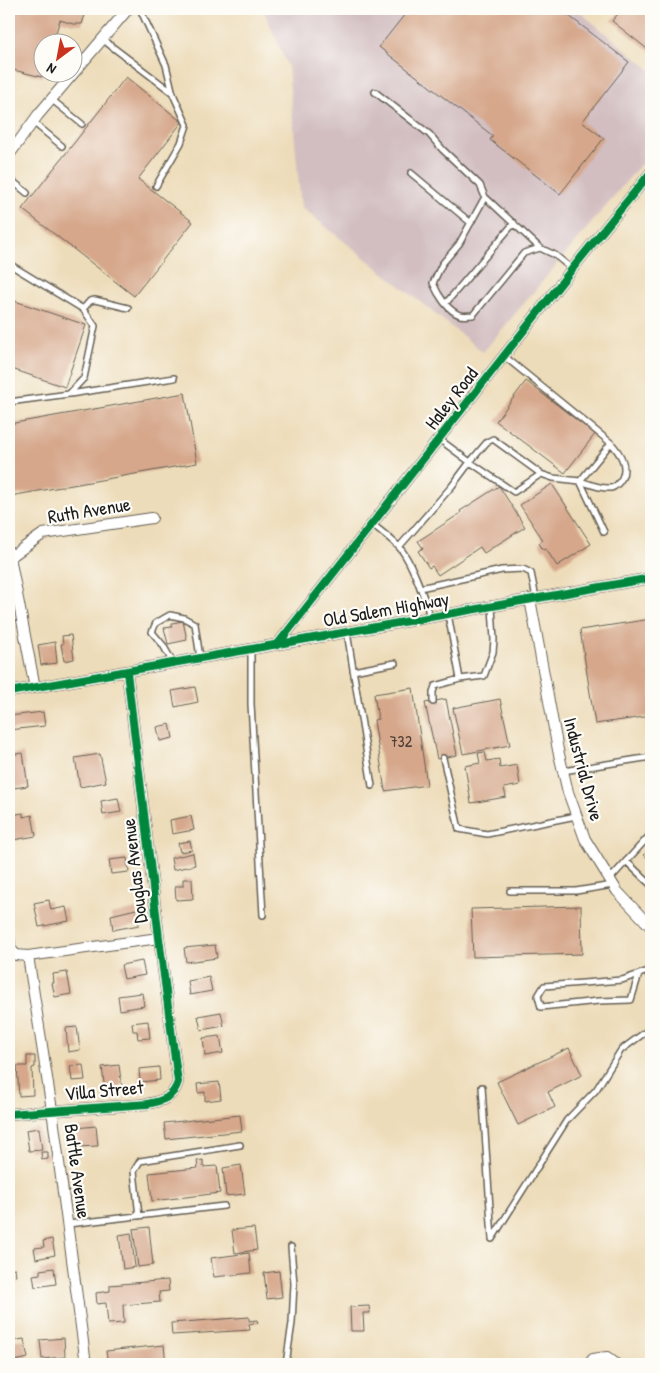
<svg xmlns="http://www.w3.org/2000/svg" width="660" height="1373" viewBox="0 0 660 1373" font-family="'Patrick Hand',sans-serif">
<rect width="100%" height="100%" fill="#fdfcf7"/>
<filter id="ink" filterUnits="userSpaceOnUse"><feTurbulence type="fractalNoise" baseFrequency=".02" numOctaves="2"/><feDisplacementMap in="SourceGraphic" scale="10" xChannelSelector="R" yChannelSelector="G"/><feConvolveMatrix kernelMatrix="1 2 1 2 8 2 1 2 1" color-interpolation-filters="sRGB"/></filter>
<filter id="wash" filterUnits="userSpaceOnUse"><feTurbulence type="fractalNoise" baseFrequency=".0096" numOctaves="4" result="noise"/><feDisplacementMap in="SourceGraphic" scale="20" xChannelSelector="R" yChannelSelector="G"/><feGaussianBlur stdDeviation="1.12" result="paint"/><feColorMatrix in="noise" values="0 0 0 0 0 0 0 0 0 0 0 0 0 0 0 0 0 1.4 0 .05"/><feComposite in="paint" operator="in"/></filter>
<g filter="url(#wash)">
<rect width="100%" height="100%" fill="#eddcb9"/>
<path fill="#d2bec1" d="M263,9H576L651,70V152L483,352L301,207L288,67Z"/>
<g id="blocks">
<path fill="#d6a78b" d="M9,9H87L82,24H73L60,20L53,42H42L43,72L42,77L9,69Z
M409,9H560L629,62L582,122L604,138L560,194L490,140L493,136L379,47Z
M622,9H651V52L612,21Z
M126,77L182,122L138,179L193,222L134,296L22,209Z
M9,299L86,325L65,387L9,368Z
M526,381L595,434L565,473L496,421Z
M185,393L197,463L10,496L9,488V424Z
M552,484L591,544L557,566L546,549L543,550L539,543L543,540L520,505Z
M499,486L525,527L484,553L480,547L438,575L432,566L429,568L418,551L423,548L418,541L461,513L460,511Z
M651,619V716L595,724L580,630Z
M183,621L187,640L168,644L164,628L172,627V623Z
M71,635L74,659L64,661L61,644H63L62,636Z
M55,642L57,663L41,665L38,645Z
M195,687L198,702L175,707L172,691Z
M413,688L427,785L385,791L374,720L378,719L374,694Z
M446,699L457,755L437,759L425,703Z
M500,699L510,745L463,754L453,708Z
M43,712L45,726L9,730V716Z
M170,724L173,738L160,741L157,727Z
M485,752L487,761L499,759L500,768L517,765L520,785L504,788L506,797L471,803L465,766L480,763L478,753Z
M23,753L28,786L13,788L9,755Z
M100,754L106,782L80,787L75,758Z
M118,798L121,812L103,815L101,801Z
M23,813V817L32,815L36,836L13,840L11,831H14L11,815Z
M191,816L194,830L172,834L170,820Z
M190,841L192,850L180,852L178,843Z
M651,846V861L644,855Z
M193,853L195,865L173,870L171,858Z
M127,858L129,872L111,874L109,860Z
M183,879H192L193,899L176,900L175,886H183Z
M49,900L51,910L66,907L69,921L39,927L34,903Z
M581,906L582,954L473,957L471,909Z
M136,909L139,925L113,930L111,915Z
M215,945L217,958L186,962L184,948Z
M142,961L145,975L124,979L121,965Z
M67,972L71,994L55,997L52,983H54L53,974Z
M209,977L212,991L190,995L188,981Z
M142,993L144,1006L120,1010L118,996Z
M221,1012L224,1026L201,1030L198,1016Z
M148,1021L150,1038L138,1039L137,1031H133L132,1023Z
M77,1027L80,1050L68,1052L66,1028Z
M220,1036L223,1053L205,1056L203,1038Z
M569,1048L582,1075L548,1092L555,1107L518,1125L497,1082Z
M27,1056H35V1067L32,1068L33,1095L19,1096L17,1066H27Z
M83,1065L85,1080L72,1081L70,1066Z
M119,1065L122,1089L105,1091L102,1067Z
M159,1067L160,1080L140,1082L139,1069Z
M219,1082L221,1099L205,1101V1092L198,1093L197,1084Z
M240,1115L242,1131L166,1139L164,1123Z
M96,1126L98,1146L77,1147L76,1128Z
M39,1128L42,1150L29,1151L26,1130Z
M41,1152H48V1159L42,1160Z
M203,1160V1167L217,1166L220,1193L152,1201L149,1173L198,1168L197,1161Z
M241,1165L245,1194L226,1196L223,1168Z
M149,1227L153,1265L138,1267L133,1229Z
M254,1228L257,1250L235,1253L232,1230Z
M131,1233L135,1267L123,1269L119,1235Z
M52,1239L55,1255L36,1259L34,1248L44,1247L43,1241Z
M249,1253L251,1273L214,1277L211,1258Z
M15,1268L16,1276L9,1278V1269Z
M54,1268L56,1284L35,1287L33,1275L40,1274V1270Z
M279,1271L282,1297L267,1299L264,1273Z
M168,1280L169,1291L159,1292L160,1302L123,1305L124,1323L108,1324L106,1303L97,1304L96,1293L110,1291V1285Z
M369,1306L370,1313H363L364,1331H351L350,1307Z
M249,1317V1321L257,1320L258,1323L249,1324L250,1330L172,1335L171,1323Z
M64,1338L65,1357L42,1359L40,1340Z
M24,1339L28,1358L15,1361L11,1341Z
M164,1345L166,1364H150V1362L129,1364H108L106,1351Z"/>
</g>
</g>
<g filter="url(#ink)">
<use href="#blocks" fill-opacity="0" stroke="#655f53" stroke-width="1"/>
<g fill="none" stroke-linecap="round" stroke-linejoin="round">
<defs>
<path id="service" d="M140,9L166,65L173,94L187,125L181,143L156,186
M102,39L173,93
M375,92L429,134L443,150L480,185L485,197L459,244L442,264L433,283C438,295 448,311 460,315C464,316 469,315 473,315L524,253L540,248L555,255L572,269
M51,99L82,124
M33,122L62,146
M411,173L471,223
M9,178L27,193
M485,197L540,248
M9,264L83,309L95,326L84,378L69,394L9,402
M446,303L514,223
M83,309L90,301L95,300L128,308
M70,394L174,378
M439,439L470,462L487,442L493,439L541,474L553,478L580,481L611,443L504,356
M580,481C589,484 600,489 611,488C616,487 619,483 622,478C628,465 620,453 611,443
M580,481L604,532
M372,524C381,531 391,539 399,547C411,560 425,599 430,617
M399,547L452,486L470,462L514,492L541,474
M420,588L502,570L523,569L531,573L536,598
M448,614L460,679L484,676L493,652L494,640L492,607
M347,632L372,786
M251,649V704L263,915
M173,663L163,645L152,632L156,623L170,615L184,618L195,624L200,658
M353,671L395,663
M433,702V692L435,686L460,679
M443,758L459,829L487,834L576,816
M563,771L651,757
M626,861L651,885
M610,879L651,834
M510,891H576L613,885
M639,974L631,1000L599,1001L541,1007L538,996L544,986L622,980L651,970
M482,1087L492,1239L567,1120L596,1090L621,1050L651,1028
M139,1216L134,1171L140,1161L240,1145
M68,1224L224,1206
M286,1364L292,1323L294,1284L291,1247"/>
<path id="minor" d="M9,155L38,115L128,9
M9,552L35,688
M9,558L43,534L152,518
M530,599L558,750L568,792L585,839L617,891L651,927
M277,645L580,259L651,172
M9,692L651,578
M9,937L10,948L16,955L28,956L159,938
M28,956L52,1110L86,1364
M9,1114L147,1104C162,1101 173,1098 178,1082L159,938L127,672
M589,1364L593,1359L607,1357L616,1364"/>
</defs>
<use href="#service" stroke="#655f53" stroke-width="8"/>
<use href="#minor" stroke="#655f53" stroke-width="12"/>
<use href="#service" stroke="#fff" stroke-width="5"/>
<use href="#minor" stroke="#fff" stroke-width="10"/>
<defs>
<path id="cycleway" d="M277,645L580,259L651,172
M9,692L651,578
M9,1114L147,1104C162,1101 173,1098 178,1082L159,938L127,672"/>
</defs>
<use href="#cycleway" stroke="#fdfcf7" stroke-width="11"/>
<use href="#cycleway" stroke="#00873e" stroke-width="8"/>
</g>
</g>
<g text-anchor="middle" stroke-width="4.5" stroke-linejoin="round" paint-order="stroke">
<g font-size="16" fill="#4a3f38">
<text x="401" y="747">732</text>
</g>
<g font-size="19" fill="#1c1c1c" stroke="#fdfcf7">
<text transform="translate(451 398) rotate(-52)" y="7">Haley Road</text>
<text transform="translate(89 510) rotate(-9)" y="7">Ruth Avenue</text>
<text transform="translate(386 609) rotate(-10)" y="7">Old Salem Highway</text>
<text transform="translate(584 769) rotate(75)" y="7">Industrial Drive</text>
<text transform="translate(134 871) rotate(-97)" y="7">Douglas Avenue</text>
<text transform="translate(104 1090) rotate(-5)" y="7">Villa Street</text>
<text transform="translate(78 1171) rotate(82)" y="7">Battle Avenue</text>
</g>
</g>
<rect width="660" height="1373" fill="none" stroke="#fdfcf7" stroke-width="30"/>
<g transform="translate(58 58) rotate(212)"><circle r="24" fill="#fdfcf7" stroke="#a3a29f"/>
<path d="M0-4L9 19L0 12L-9 19Z" fill="#c8321e"/>
<text y="-8" font-size="14" font-weight="bold" text-anchor="middle" fill="#1c1c1c">N</text>
</g>
</svg>
